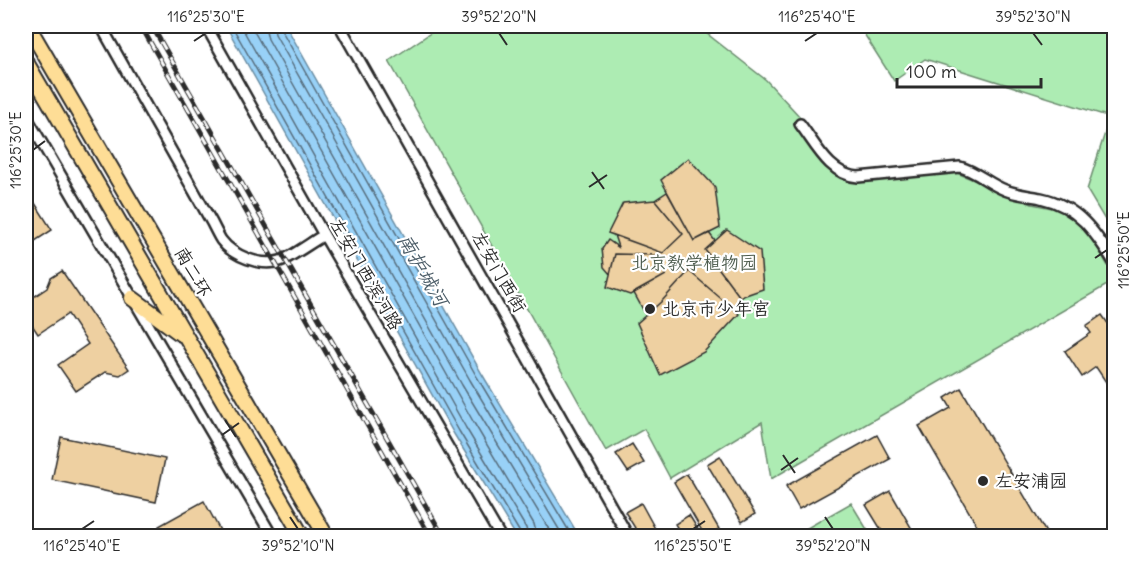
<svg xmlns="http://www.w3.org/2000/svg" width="1140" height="562" viewBox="0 0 1140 562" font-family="Delius,'LXGW WenKai TC',sans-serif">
<rect width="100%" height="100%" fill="#fff"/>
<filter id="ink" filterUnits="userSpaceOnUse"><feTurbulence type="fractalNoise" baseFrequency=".0167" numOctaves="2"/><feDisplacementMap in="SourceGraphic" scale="12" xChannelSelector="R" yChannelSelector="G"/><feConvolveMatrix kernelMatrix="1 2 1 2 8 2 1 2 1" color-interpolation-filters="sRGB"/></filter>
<g filter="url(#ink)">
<path fill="#adecb3" stroke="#6c8c6f" stroke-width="1.5" d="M441,26H697L766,80L801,118L840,177L853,181L957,173L1032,204L1067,211L1087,230L1114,276V281L771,479L762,422L670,478L644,429L606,451L389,61Z
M859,26H1114V235L1087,190L1110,117L925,59L894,81Z
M851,503L871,536H796L795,535Z"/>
<path fill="#98d1f7" stroke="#6c8fa5" stroke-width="1.5" d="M226,26H286L482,374L579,536H516L454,434Z"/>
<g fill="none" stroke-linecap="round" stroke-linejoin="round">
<path stroke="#576d7d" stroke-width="1.5" d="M232,26L459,431L519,531L520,536
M241,26L466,428L526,528L528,536
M251,26L474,423L534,524L537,536
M265,26L268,39L462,385L553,536
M274,26L275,34L470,380L563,536
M281,26L282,31L477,377L572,536"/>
</g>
<path fill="#eed0a1" stroke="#2b2b2b" stroke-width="1.5" d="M688,158L715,187L720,228L694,241L661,180Z
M26,189L52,230L32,243L26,233Z
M667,192L694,241L709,233L715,241L705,250L740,297L743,296L732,308L689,271L662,301L646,315L634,293L666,275L659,255L615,254L610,274L604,267L602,249L608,240L618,247L614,235L663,253L683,234L655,200Z
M655,200L683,234L663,253L608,233L623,203Z
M727,230L760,252L763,289L740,297L705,250Z
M615,254L659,255L666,275L630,295L607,287Z
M62,271L129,369L120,375L105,372L76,391L58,365L88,344L68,314L38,334L26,316V302L47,288L51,278Z
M689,271L739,314L704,352L660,375L637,323L662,301Z
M1102,315L1114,332V394L1096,367L1082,377L1065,351L1091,333L1086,326Z
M961,388L1048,536H983L919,426L951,408L945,398Z
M26,429L28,477H26Z
M877,435L890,459L799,509L786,486Z
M61,437L165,459L156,502L52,480Z
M632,444L644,463L628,472L616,454Z
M720,456L755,514L742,522L707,464Z
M687,474L719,529L705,536L674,482Z
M890,491L916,536H885L866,505Z
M204,501L223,536H165L159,526Z
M641,503L659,536H640L625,512Z
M689,515L702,536H682L675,524Z"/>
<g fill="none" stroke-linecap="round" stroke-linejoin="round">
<defs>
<path id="minor" d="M101,26L212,223C215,229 218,235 221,240C233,256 260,267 280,261C290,258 313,241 324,235
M206,26L324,235L500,536
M340,26L628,536
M26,116L272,536
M800,124C816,145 830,175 858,177L960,167C976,171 989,184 1005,190C1017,195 1028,195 1041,198C1078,206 1095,232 1114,262"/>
<path id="highway" d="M28,26L326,536
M26,62L302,536
M132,298L181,334"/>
</defs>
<use href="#minor" stroke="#2b2b2b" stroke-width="14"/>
<use href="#highway" stroke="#2b2b2b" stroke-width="18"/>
<use href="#minor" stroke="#fff" stroke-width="9"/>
<use href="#highway" stroke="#fedd96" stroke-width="14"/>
<defs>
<path id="rail" d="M141,26L430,536
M152,26L443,536"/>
</defs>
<use href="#rail" stroke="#2b2b2b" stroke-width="5"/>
<use href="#rail" stroke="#fff" stroke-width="3" stroke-dasharray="9" stroke-linecap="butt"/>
</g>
</g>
<path fill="none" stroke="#2b2b2b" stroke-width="2" d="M499,33L507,45M1033,33L1042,45M194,41L206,33M805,41L817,33M33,150L45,141M592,172L604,189M589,187L607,175M1095,258L1107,250M225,420L236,437M222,435L239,423M783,455L795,473M781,470L798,458M290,517L298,529M825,517L833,529M82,529L94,521M693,529L705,521"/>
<g fill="#2b2b2b" stroke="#fff" stroke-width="2">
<circle cx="650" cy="309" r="6"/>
<circle cx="983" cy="481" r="6"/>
</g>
<g text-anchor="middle" stroke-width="4.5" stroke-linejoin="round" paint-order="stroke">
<g font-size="18" fill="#4c5b4d" stroke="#fff">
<text x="694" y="269">北京教学植物园</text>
</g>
<g font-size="18" fill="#2b2b2b" stroke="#fff">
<text transform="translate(193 272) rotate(60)" y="6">南二环</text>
<text transform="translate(499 272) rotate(60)" y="6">左安门西街</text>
<text transform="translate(366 274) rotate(60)" y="6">左安门西滨河路</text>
</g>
<g font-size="18" fill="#2b2b2b" stroke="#fff" text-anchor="start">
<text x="662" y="315">北京市少年宫</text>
<text x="995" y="487">左安浦园</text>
</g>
<g font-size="20" font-style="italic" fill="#4c5d68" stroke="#fff">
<text transform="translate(423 270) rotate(60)" y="7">南护城河</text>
</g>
</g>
<rect width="1140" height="562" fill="none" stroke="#fff" stroke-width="66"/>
<path d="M897 78v9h144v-9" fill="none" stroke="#2b2b2b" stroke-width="3"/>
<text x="906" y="78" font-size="18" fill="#2b2b2b" stroke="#ffffff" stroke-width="4.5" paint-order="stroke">100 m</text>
<rect x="33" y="33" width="1074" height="496" fill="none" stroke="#2b2b2b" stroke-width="2"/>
<g font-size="15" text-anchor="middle" fill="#2b2b2b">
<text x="206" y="22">116°25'30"E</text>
<text x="499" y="22">39°52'20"N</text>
<text x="817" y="22">116°25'40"E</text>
<text x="1033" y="22">39°52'30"N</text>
<text transform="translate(16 150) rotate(-90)" y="5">116°25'30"E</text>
<text transform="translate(1124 250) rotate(-90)" y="5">116°25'50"E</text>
<text x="82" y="551">116°25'40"E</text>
<text x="298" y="551">39°52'10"N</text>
<text x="693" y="551">116°25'50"E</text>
<text x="833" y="551">39°52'20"N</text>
</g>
</svg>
